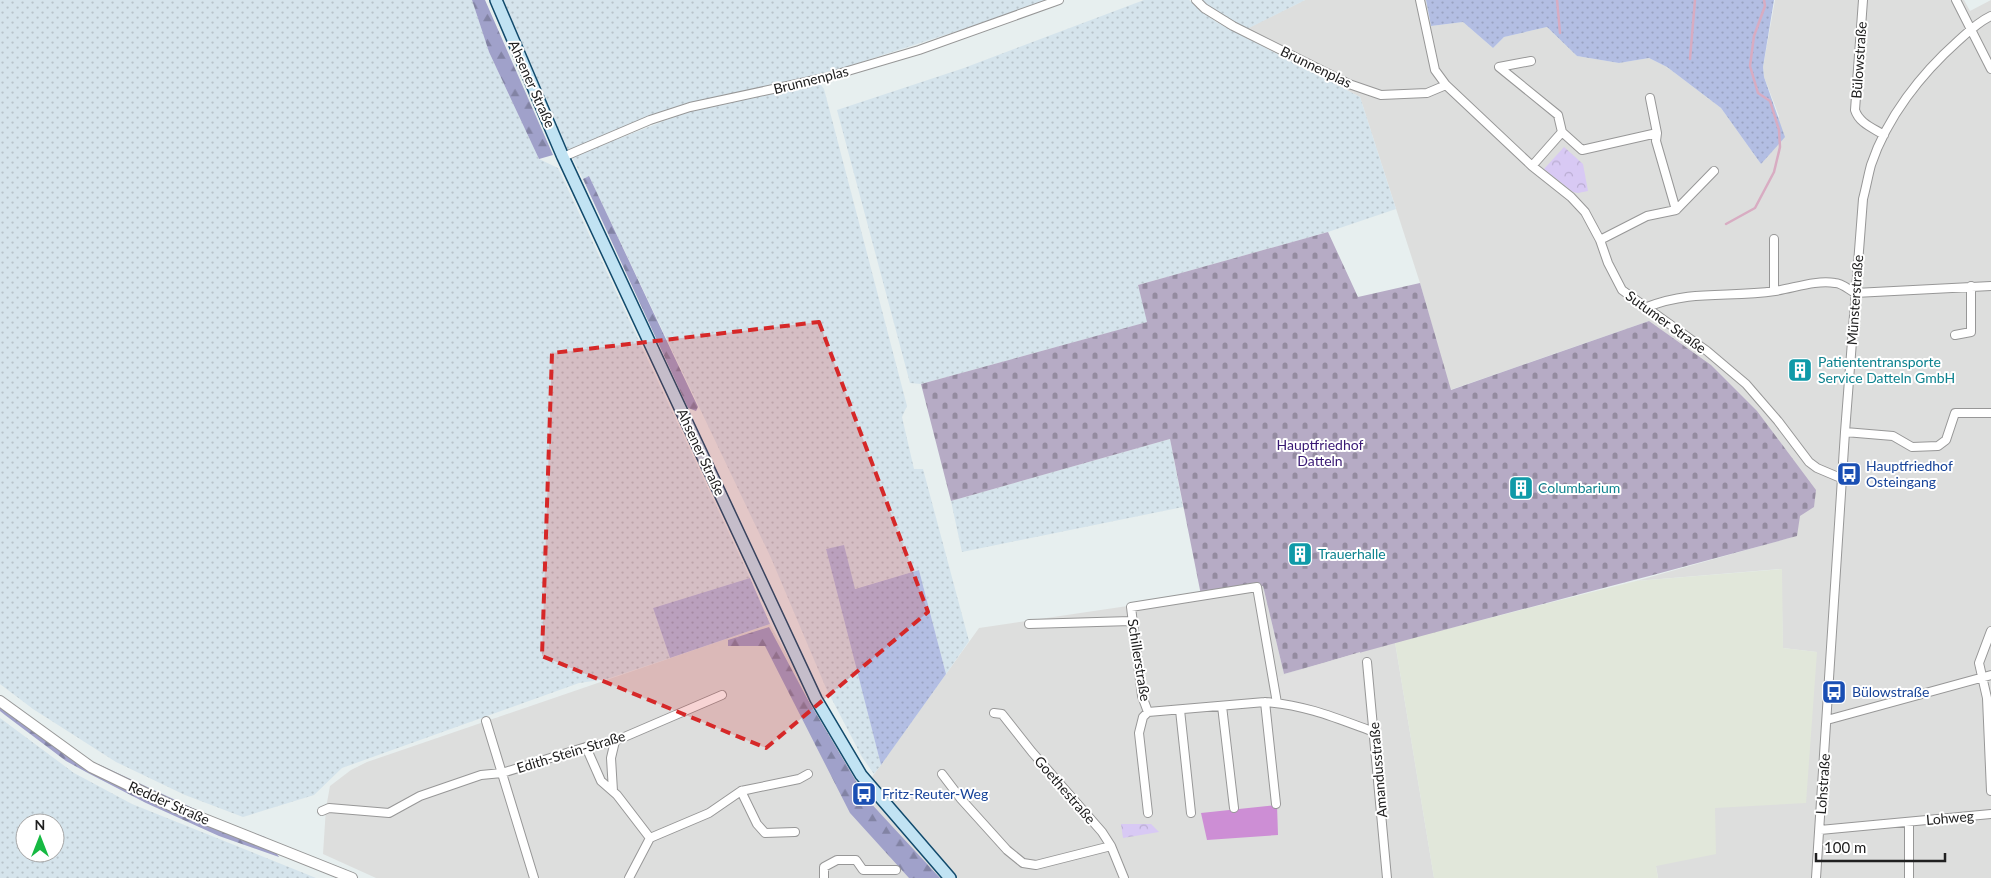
<svg xmlns="http://www.w3.org/2000/svg" width="1991" height="878" viewBox="0 0 1991 878" font-family="Lato,sans-serif">
<defs>
<pattern id="farmland-dots" width="8" height="8" patternUnits="userSpaceOnUse" patternTransform="scale(1.25)"><rect width="8" height="8" fill="#d5e4ec"/><path d="M2 2h.1M6 6h.1" fill="none" stroke="#b7c3ca" stroke-width="1.8" stroke-linecap="round"/></pattern>
<pattern id="grass-dots" width="8" height="8" patternUnits="userSpaceOnUse" patternTransform="scale(1.25)"><rect width="8" height="8" fill="#b3bee3"/><path d="M2 2h.1M6 6h.1" fill="none" stroke="#9aa3c2" stroke-width="1.8" stroke-linecap="round"/></pattern>
<pattern id="forest-firs" width="22" height="20" patternUnits="userSpaceOnUse" patternTransform="scale(1.25)"><rect width="22" height="20" fill="#a0a1ca"/><path d="M5 1l3.5 6h-7zM16 11l3.5 6h-7z" fill="#8283a4"/></pattern>
<pattern id="cemetery-stones" width="16" height="16" patternUnits="userSpaceOnUse" patternTransform="scale(1.25)"><rect width="16" height="16" fill="#b6abc5"/><path d="M2 7V4a2 2 0 0 1 4 0v3zM10 15v-3a2 2 0 0 1 4 0v3z" fill="#948ba0"/></pattern>
<pattern id="park-crowns" width="20" height="18" patternUnits="userSpaceOnUse" patternTransform="scale(1.25)"><rect width="20" height="18" fill="#d8c9f4"/><path d="M2 6a3 3 0 1 1 6 0M12 15a3 3 0 1 1 6 0" fill="none" stroke="#b9acd1"/></pattern>
</defs>
<rect width="100%" height="100%" fill="#e7efef"/>
<path fill="#dddedd" d="M1305,0H1426L1431,26L1463,22L1493,48L1504,37L1547,27L1577,56L1619,63L1649,58L1667,67L1721,108L1761,164L1779,116L1764,77L1763,67L1775,0H1964L1970,11L1991,0V878H1658L1656,866L1715,808L1817,652L1783,648L1781,569L1636,581L1796,536L1649,321L1450,390L1420,283L1360,97L1238,33Z
M1263,586L1284,674L1395,642L1434,878H376L323,854L326,808L330,786L351,770L367,762L770,624L862,791L979,628Z"/>
<path fill="#e1e7da" d="M1782,569L1783,648L1817,652L1806,803L1715,808L1716,854L1656,866L1658,878H1434L1395,642L1636,581Z"/>
<path fill="url(#farmland-dots)" fill-rule="evenodd" d="M0,0H472L489,52L539,159L558,168L750,578L653,608L670,658L607,679L579,683L342,768L314,795L243,817L185,795L116,762L33,709L0,684Z
M503,0H1049L1016,12L821,75L728,94L664,111L567,151Z
M1144,0H1189L1216,22L1360,97L1396,209L1328,232L1138,285L1148,322L921,384L910,383L837,110L964,68Z
M1202,0H1305L1247,29L1212,11Z
M816,83L821,85L824,89L907,406L902,417L914,469H923L969,641L946,674L919,570L854,589L844,546L826,549L881,765L874,774L862,757L826,688L771,558L589,176L583,179L572,157L692,110Z
M1170,439L1183,507L962,552L951,501Z
M0,718L74,773L132,804L316,878H0ZM25,823H55V853H25Z"/>
<path fill="url(#grass-dots)" d="M1426,0H1774L1763,67L1764,77L1785,137L1761,164L1721,108L1667,67L1649,58L1619,63L1577,56L1547,27L1504,37L1493,48L1463,22L1431,26Z
M844,545L855,589L919,570L946,674L881,765L826,549Z
M750,578L770,624L670,658L653,608Z"/>
<path fill="url(#forest-firs)" d="M472,0H485L553,155L539,159L489,52Z
M589,176L698,407L696,411L688,408L583,179Z
M769,627L808,700L866,798L940,878H909L850,813L765,646H728V640Z
M0,705L44,728L52,745L77,763L98,764L199,811L200,822L238,828L265,837L279,857L219,836L146,803L86,772L66,761L5,715L0,711Z"/>
<path fill="url(#cemetery-stones)" d="M1328,232L1358,297L1420,283L1451,390L1649,321L1711,365L1757,411L1816,490L1814,507L1800,516L1797,536C1626,583 1454,626 1284,674L1263,586L1201,595L1170,439L951,501L921,384L1147,322L1138,285Z"/>
<path fill="url(#park-crowns)" d="M1564,147L1583,164L1588,191L1578,193L1573,192L1544,169Z
M1121,824H1151L1159,832L1123,838Z"/>
<path fill="#cd8ed5" d="M1277,805L1278,835L1207,840L1201,813Z"/>
<path fill="#e0e0e0" d="M1360,652L1367,724L1312,705L1284,700L1276,691L1274,678Z"/>
<g fill="none" stroke-linecap="round" stroke-linejoin="round">
<path stroke="#d8acc2" stroke-width="2.5" d="M1557,0L1560,33
M1690,59L1695,0
M1726,224L1755,208L1774,172L1780,147L1779,130L1770,101L1758,93L1750,66L1754,36L1765,6L1764,0"/>
<defs>
<path id="minor" d="M1196,0L1204,8L1233,26L1349,84L1381,95L1427,93L1446,85
M1420,0L1435,70L1446,85L1532,166L1571,197L1585,212L1600,240L1608,263L1622,290L1707,351L1746,384L1778,421L1809,462L1817,468L1843,479
M1863,0L1855,110C1859,123 1873,128 1884,135
M1956,0L1991,69
M1531,61L1499,67L1558,115L1562,132L1582,150L1657,133L1656,141L1676,210L1647,216L1600,240
M1650,98L1657,133
M563,157L650,120L690,107L824,78L919,50L1059,0
M1532,166L1562,132
M1676,210L1714,171
M1774,239V291
M1647,307C1693,289 1729,298 1775,291C1795,288 1815,280 1835,283C1842,283 1849,290 1855,293L1991,286
M1955,335L1971,332V286
M1845,432L1893,436L1912,447L1938,446L1946,440L1955,413H1991
M1029,624L1131,621
M1991,631L1979,663L1987,698L1991,791
M1367,662L1387,878
M1265,702L1276,804
M1277,703L1257,587L1131,607L1142,696L1148,712L1265,702C1306,705 1336,718 1374,732
M1222,706L1234,808
M1180,710L1191,813
M994,713L1002,714L1032,752L1102,832L1111,846L1124,878
M1827,720L1991,675
M486,721L534,878
M586,747L601,781L617,795L650,838
M942,774L961,799L1007,850L1023,863L1036,865L1111,846
M613,791L611,758L615,741
M741,791L757,824L765,833L795,832
M322,811L329,808L389,813L420,796L481,775L502,773L586,747L615,741L722,695
M1148,813L1139,733L1143,717L1148,712
M1909,822V878
M1820,830L1991,814
M629,878L650,838L709,813L741,791L799,779L808,774
M824,878V867L837,860H856L863,870H896
M1816,878L1845,432L1863,199C1866,188 1868,176 1871,165C1887,117 1921,74 1958,41C1968,32 1978,22 1991,16"/>
<path id="tertiary" d="M0,701L91,767L174,807L352,878"/>
<path id="secondary" d="M496,0L563,157L816,699L861,775L950,878"/>
</defs>
<use href="#minor" stroke="#979797" stroke-width="10"/>
<use href="#tertiary" stroke="#979797" stroke-width="12"/>
<use href="#secondary" stroke="#114a6c" stroke-width="14"/>
<use href="#minor" stroke="#fff" stroke-width="8"/>
<use href="#tertiary" stroke="#fff" stroke-width="10"/>
<use href="#secondary" stroke="#c1e3f3" stroke-width="11"/>
</g>
<path fill="#d62828" fill-opacity="0.2" stroke="#d62828" stroke-width="4" stroke-dasharray="10 6" stroke-linejoin="round" d="M819,322L928,612L766,748L542,656L552,353Z"/>
<defs>
<symbol id="building-square" viewBox="-11 -11 22 22"><rect x="-9" y="-9" width="18" height="18" rx="4" fill="#0f9aa8" stroke="#fff"/><path d="M-4-6H4V6H1V3H-1V6H-4ZM-2.5-4.3h1.7v1.8h-1.7ZM.8-4.3h1.7v1.8H.8ZM-2.5-1h1.7V.8h-1.7ZM.8-1h1.7V.8H.8Z" fill="#fff"/></symbol>
<symbol id="bus-square" viewBox="-11 -11 22 22"><rect x="-9" y="-9" width="18" height="18" rx="4" fill="#1a4fb4" stroke="#fff"/><path d="M-5-6H5V4H4V6H2V4H-2V6H-4V4H-5ZM-3.5-4V0h7V-4ZM-3.5 1.2v1.5H-2V1.2ZM2 1.2v1.5H3.5V1.2Z" fill="#fff"/></symbol>
</defs>
<g fill-rule="evenodd">
<use href="#building-square" x="1786" y="356" width="28" height="28"/>
<use href="#bus-square" x="1835" y="460" width="28" height="28"/>
<use href="#building-square" x="1507" y="474" width="28" height="28"/>
<use href="#building-square" x="1286" y="540" width="28" height="28"/>
<use href="#bus-square" x="1820" y="678" width="28" height="28"/>
<use href="#bus-square" x="850" y="780" width="28" height="28"/>
</g>
<g text-anchor="middle" stroke-width="4" stroke-linejoin="round" paint-order="stroke">
<g font-size="14" fill="#202020" stroke="#fff">
<text transform="translate(1859 60) rotate(-86)" y="5">Bülowstraße</text>
<text transform="translate(1316 67) rotate(26)" y="5">Brunnenplas</text>
<text transform="translate(811 80) rotate(-14)" y="5">Brunnenplas</text>
<text transform="translate(532 84) rotate(66)" y="5">Ahsener Straße</text>
<text transform="translate(1855 300) rotate(-86)" y="5">Münsterstraße</text>
<text transform="translate(1666 322) rotate(36)" y="5">Sutumer Straße</text>
<text transform="translate(701 452) rotate(65)" y="5">Ahsener Straße</text>
<text transform="translate(1139 660) rotate(81)" y="5">Schillerstraße</text>
<text transform="translate(571 752) rotate(-17)" y="5">Edith-Stein-Straße</text>
<text transform="translate(1378 770) rotate(-95)" y="5">Amandusstraße</text>
<text transform="translate(1823 784) rotate(-86)" y="5">Lohstraße</text>
<text transform="translate(1065 790) rotate(49)" y="5">Goethestraße</text>
<text transform="translate(169 803) rotate(24)" y="5">Redder Straße</text>
<text transform="translate(1950 818) rotate(-5)" y="5">Lohweg</text>
</g>
<g font-size="14" fill="#0d838f" stroke="#fff" text-anchor="start">
<text x="1818" y="367">Patiententransporte<tspan x="1818" dy="16">Service Datteln GmbH</tspan></text>
<text x="1538" y="493">Columbarium</text>
<text x="1318" y="559">Trauerhalle</text>
</g>
<g font-size="14" fill="#381873" stroke="#fff">
<text x="1320" y="450">Hauptfriedhof<tspan x="1320" dy="16">Datteln</tspan></text>
</g>
<g font-size="14" fill="#164399" stroke="#fff" text-anchor="start">
<text x="1866" y="471">Hauptfriedhof<tspan x="1866" dy="16">Osteingang</tspan></text>
<text x="1852" y="697">Bülowstraße</text>
<text x="882" y="799">Fritz-Reuter-Weg</text>
</g>
</g>
<g transform="translate(40 838)"><circle r="24" fill="#ffffff" stroke="#a6a6a6"/>
<path d="M0-4L9 19L0 12L-9 19Z" fill="#16b942"/>
<text y="-8" font-size="14" font-weight="bold" text-anchor="middle" fill="#202020">N</text>
</g>
<path d="M1816 853v8h129v-8" fill="none" stroke="#202020" stroke-width="2.5"/>
<text x="1824" y="853" font-size="15" fill="#202020" stroke="#ffffff" stroke-width="4" paint-order="stroke">100 m</text>
</svg>
